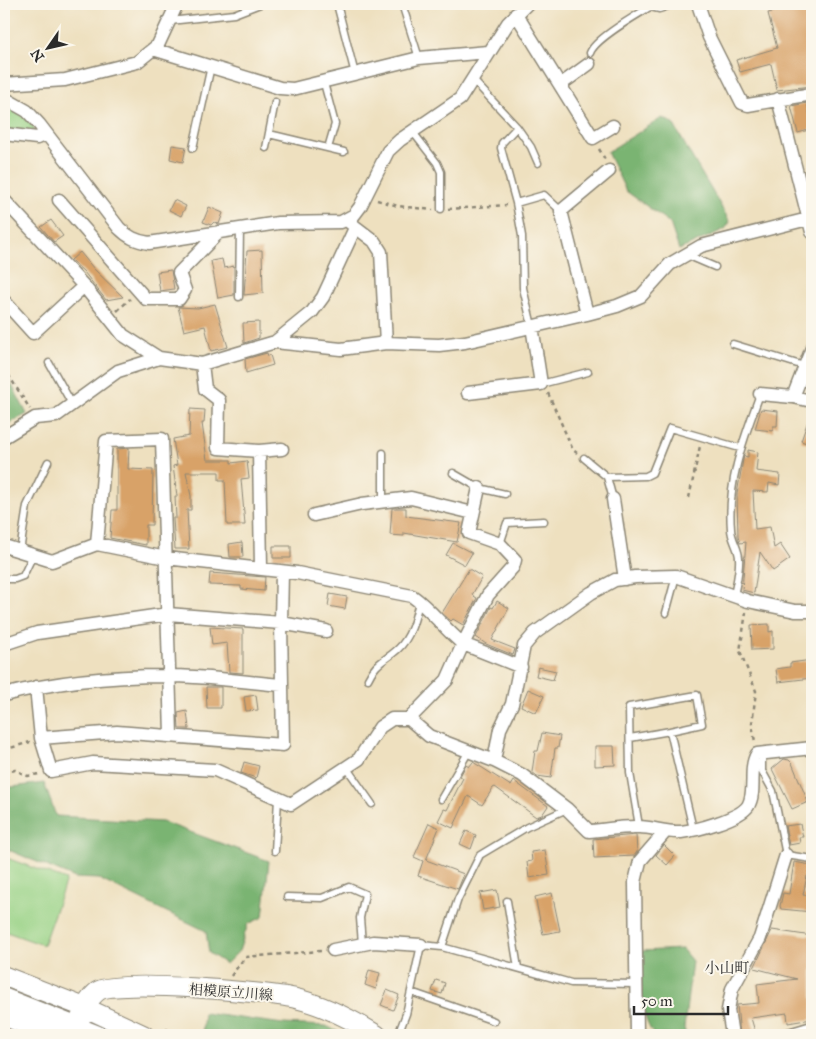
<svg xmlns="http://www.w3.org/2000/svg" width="816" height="1039" viewBox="0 0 816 1039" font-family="'IM FELL Great Primer','Noto Serif JP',serif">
<rect width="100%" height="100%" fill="#fbf7ec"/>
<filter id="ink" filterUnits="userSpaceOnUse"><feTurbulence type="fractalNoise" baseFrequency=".02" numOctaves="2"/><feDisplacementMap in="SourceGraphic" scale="10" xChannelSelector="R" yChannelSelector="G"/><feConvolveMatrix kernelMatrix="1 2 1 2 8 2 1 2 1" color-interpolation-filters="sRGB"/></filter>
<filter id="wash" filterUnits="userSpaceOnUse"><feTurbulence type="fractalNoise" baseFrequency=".0096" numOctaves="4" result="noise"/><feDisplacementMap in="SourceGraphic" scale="20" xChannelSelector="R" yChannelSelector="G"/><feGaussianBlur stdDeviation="1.12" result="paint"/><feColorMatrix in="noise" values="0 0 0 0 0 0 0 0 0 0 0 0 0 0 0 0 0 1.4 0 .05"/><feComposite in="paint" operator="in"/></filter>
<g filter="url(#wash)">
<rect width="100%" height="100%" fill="#eee0bf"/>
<path fill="#98d285" stroke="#627e58" d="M4,104L23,114L35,129L31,134L4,129Z
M4,857L66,880L43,945L4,931Z"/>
<path fill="#7ab472" stroke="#52704e" d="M662,118L673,123C691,157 711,188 730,222L725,229L679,250L670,223L626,191L607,152Z
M4,370L27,414L4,426Z
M44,783L56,816L163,822L269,861L263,917L248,924L239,951L226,964L209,953L206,931L99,879L75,878L4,848V788Z
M682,949L692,961L684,1028L686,1035H654C637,1011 642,980 642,951Z
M204,1013L283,1024L326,1026L345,1035H202Z"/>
<g id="blocks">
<path fill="#d8a267" d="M806,4H812V86L777,90L771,64L740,72L736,60L777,48L768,13Z
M807,103L810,117L812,116V129L798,133L791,106Z
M172,145L186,147L183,162L170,159Z
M174,200L186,206L181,216L169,210Z
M209,207L223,213L219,224L214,222L211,225L203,222Z
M51,220L63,236L54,242L41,227Z
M262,250L263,293L244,295L247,251Z
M80,252L94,269L123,297L106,300L84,272L71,260Z
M222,259L224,268L234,266V295L218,298L211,261Z
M171,270L174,289L160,291L157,272Z
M215,304L228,347L211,351L205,326L184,331L178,307L198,308Z
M259,322V338L244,343L243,323Z
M267,353L268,356L270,355L273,365L246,373L245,359Z
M190,409L205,410L204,423H202L207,460H231V463L247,461L249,478L241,479L245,525H227L225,480H219V472H186L191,496V510H187L189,549H175L173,518H176L175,496H177L173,466L177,465L173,439L189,436Z
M761,409L778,411L777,426H773V431L755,429Z
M810,415H812V445L801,441Z
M129,448L128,469L153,470L152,525H146V545L110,538L112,510H117V449Z
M748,450L758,452L756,471L780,474L779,485L769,483L768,492L753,491L755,529L770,527L774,548L780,544L790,559L773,571L760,552L754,593L742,590L746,542L740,543L738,537L737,494L743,460L744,456L748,457Z
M392,508H406V516L461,523L457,542L404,533V536L390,535Z
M242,542L243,557H230L229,544Z
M453,543L472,553L465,565L446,555Z
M273,546H291V558H273Z
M469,569L482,577L472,595L477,598L463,625L453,619L451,621L442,613Z
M210,573L265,577L264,591L241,589V586L209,585Z
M330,594L347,597L345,609L328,606Z
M497,601L509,608L492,640L515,649L513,655L486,644L476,637L491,607L493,608Z
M769,624V632L773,631V649L752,650L751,625Z
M210,627L243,629V673L229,672L227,643L212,645Z
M812,660V678L778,682L776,669L790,667V663Z
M538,667L556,671L553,680L536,676Z
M206,687H221V708H207Z
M528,689L544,696L536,713L521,706Z
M256,695L258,710L246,711L244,697Z
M187,711L189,729H179L178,713Z
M542,733L560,736L558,748H555L551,778L537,776L532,772L535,751H538Z
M595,746H614L615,765L595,766Z
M784,759L789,760L792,763L808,802L792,809L772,769Z
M244,762L259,766L256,778L241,773Z
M473,762L511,786L514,781L548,806L542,815L536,817L495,787L493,788L482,805L468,796L453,828L438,821L444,809L447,810L463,778L460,776L466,765L469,767Z
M429,823L439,828L426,860L464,874L458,889L418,876L423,861L414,857Z
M800,824L803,837H799L800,843L789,845L785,826Z
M466,831L476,835L471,849L460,844Z
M636,835L637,852L634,856L594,858L593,839Z
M664,845L675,856L667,865L656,855Z
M545,850L549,875L529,878L527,862L532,861L531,852Z
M794,862L811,865L810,876H807L803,895L812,896V912L781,909L780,906L783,893L789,894Z
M497,890L500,907L483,910L480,893Z
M552,893L560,931L543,934L535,897Z
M772,930L812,936V1019L788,1023L787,1013L751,1018L756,1035H740L737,1005L759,1003L757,984L797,979L754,968Z
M369,970L380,973L376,989L365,985Z
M436,980L445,983L442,994L432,991Z
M387,990L399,995L393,1010L381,1005Z"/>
</g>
</g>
<g filter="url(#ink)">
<use href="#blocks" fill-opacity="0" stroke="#8c8675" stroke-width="1"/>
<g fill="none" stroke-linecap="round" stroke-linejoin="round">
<defs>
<path id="service" d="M337,4L355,74
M402,4L419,58
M170,21L234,14L260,4
M590,53C595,38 639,14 653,5
M473,80L517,127L502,143L501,148L516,203L522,236L523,288L532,326
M324,83L335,124L328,148
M517,127L531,147L538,163
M412,131L437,163L441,172V209
M269,134L344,152
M193,148L211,66
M266,148L275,102
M516,203L544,195L561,211
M687,255L715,267
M239,297L240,228
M733,344L804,366
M49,363L72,404
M541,384L588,372
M584,458L607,477L613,499
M453,473L479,488L505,494
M607,477L646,476L652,473L670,428L740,448
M383,502V453
M500,544L507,523L544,521
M20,551L27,506L48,462
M4,579H15L23,576L33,555
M734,596C736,584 740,570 739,558C739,549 731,539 731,529C727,481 744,438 760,394
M666,613L676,576
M368,679C376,662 385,661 398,649C411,637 415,619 419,602
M630,738L670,731
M762,753V771L773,791L786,855L812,859
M346,767L372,804
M441,799L469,751
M639,826L630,773L629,707L697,695L702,724L670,731L693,829
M275,851L278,799
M287,897L322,898L349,887L365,894L360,918L362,944
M507,901L518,968
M442,947L571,983L636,984
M411,992L494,1021
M398,1035L406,1014L421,945L442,947L458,899L480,855L527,827L567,809"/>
<path id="minor" d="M650,4L659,6L665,4
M698,4L709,37L742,103L748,105L812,94
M516,14L593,138L613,126
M153,49L280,88L293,89L419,58L488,52
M4,84L65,80L137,62L158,45L177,4
M560,85L589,64
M4,98L27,111L39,124L119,228C128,237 136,241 149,243L278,223L341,222L354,215L360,207L388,151L400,140L460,99L508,23L527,4
M778,99L812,232
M4,134L37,138L46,134
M4,200L84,286L123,335L159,358L202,364L205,389L219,400L218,448L259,451L282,449
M59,200L146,299H179L185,290L179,273L219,232
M349,222L374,241L381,252L386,343
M4,301L33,333L84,286
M587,314L561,211L609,171
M275,342L312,312L323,297L355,228
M202,364L275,342L341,349L386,343L439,345L465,342L587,314L617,306L641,296L670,264L701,246L812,218
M468,393L541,384L532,326
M760,394L793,397L812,348
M793,397L812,401
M4,437L35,418L56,416L118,371L159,358
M259,451L261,567
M479,488L469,533L500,544L515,560L513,567L488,595L463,644L521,667
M613,499L625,579
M314,515L362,504L411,498L473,513
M97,544L106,441L162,439L171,734
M4,546L52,561L97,544L166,558L297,573L412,596C432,610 444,629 463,644L447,680L409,719L429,736L494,761L522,775L567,809L589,831C605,830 623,826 639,827C653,827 666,833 681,832C697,830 739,819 748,806C757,791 748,769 757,754L812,748
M4,644L37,633L168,614L281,623L326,631
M36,687L41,738L51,771L93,763L215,770L291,804L359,759L380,727L392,719H409
M4,695C57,681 112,676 167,676C205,676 244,682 282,685
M41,738L117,732L283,745L281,623L282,572
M494,761L500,729L512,704L524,646L535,633L591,593L615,580L635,577L676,576L748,601L795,611H812
M333,950L373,942L421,945
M637,1035L635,882L640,861L666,831
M732,1035L728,1010L732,989L760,938L786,855
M789,1035L812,1028"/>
<path id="secondary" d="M4,976L86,1008L144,1035
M4,998L97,1035
M4,1016L53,1035
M77,1027C82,1015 87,999 98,991C115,979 268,992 294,998C324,1005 351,1019 377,1035"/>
</defs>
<use href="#service" stroke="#8c8675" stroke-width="9"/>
<use href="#minor" stroke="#8c8675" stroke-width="15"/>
<use href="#secondary" stroke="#8c8675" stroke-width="21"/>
<path stroke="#8c8675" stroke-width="2.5" stroke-dasharray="4 4" stroke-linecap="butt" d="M599,149L606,161
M377,200L398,206L433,210
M448,209L507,205
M117,311L130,299
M4,368L30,409
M548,393L573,450L577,453
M689,498L700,446
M746,612L740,651L756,691L752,724L755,742
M4,750L30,742
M4,773L15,770L28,776L39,774
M231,976L245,957L321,951
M166,1029L178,1035"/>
<use href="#service" stroke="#fff" stroke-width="6"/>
<use href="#minor" stroke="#fff" stroke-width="12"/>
<use href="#secondary" stroke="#fff" stroke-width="19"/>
</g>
</g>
<g text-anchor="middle" stroke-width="4" stroke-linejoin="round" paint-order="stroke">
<g font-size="14" fill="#2b2b2b" stroke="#fbf7ec">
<text transform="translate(231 992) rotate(4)" y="5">相模原立川線</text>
</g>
<g font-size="15" fill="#2b2b2b" stroke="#fbf7ec">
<text x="727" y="973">小山町</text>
</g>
</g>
<rect width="816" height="1039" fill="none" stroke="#fbf7ec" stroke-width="20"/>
<g transform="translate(48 48) rotate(236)" stroke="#fbf7ec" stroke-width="4" paint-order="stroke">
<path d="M0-4L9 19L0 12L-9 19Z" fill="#2b2b2b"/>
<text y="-8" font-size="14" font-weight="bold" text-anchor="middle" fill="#2b2b2b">N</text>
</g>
<path d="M634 1006v8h94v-8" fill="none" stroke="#2b2b2b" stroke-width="2.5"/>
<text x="641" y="1006" font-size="15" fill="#2b2b2b" stroke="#fbf7ec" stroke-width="4" paint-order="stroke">50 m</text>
</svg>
